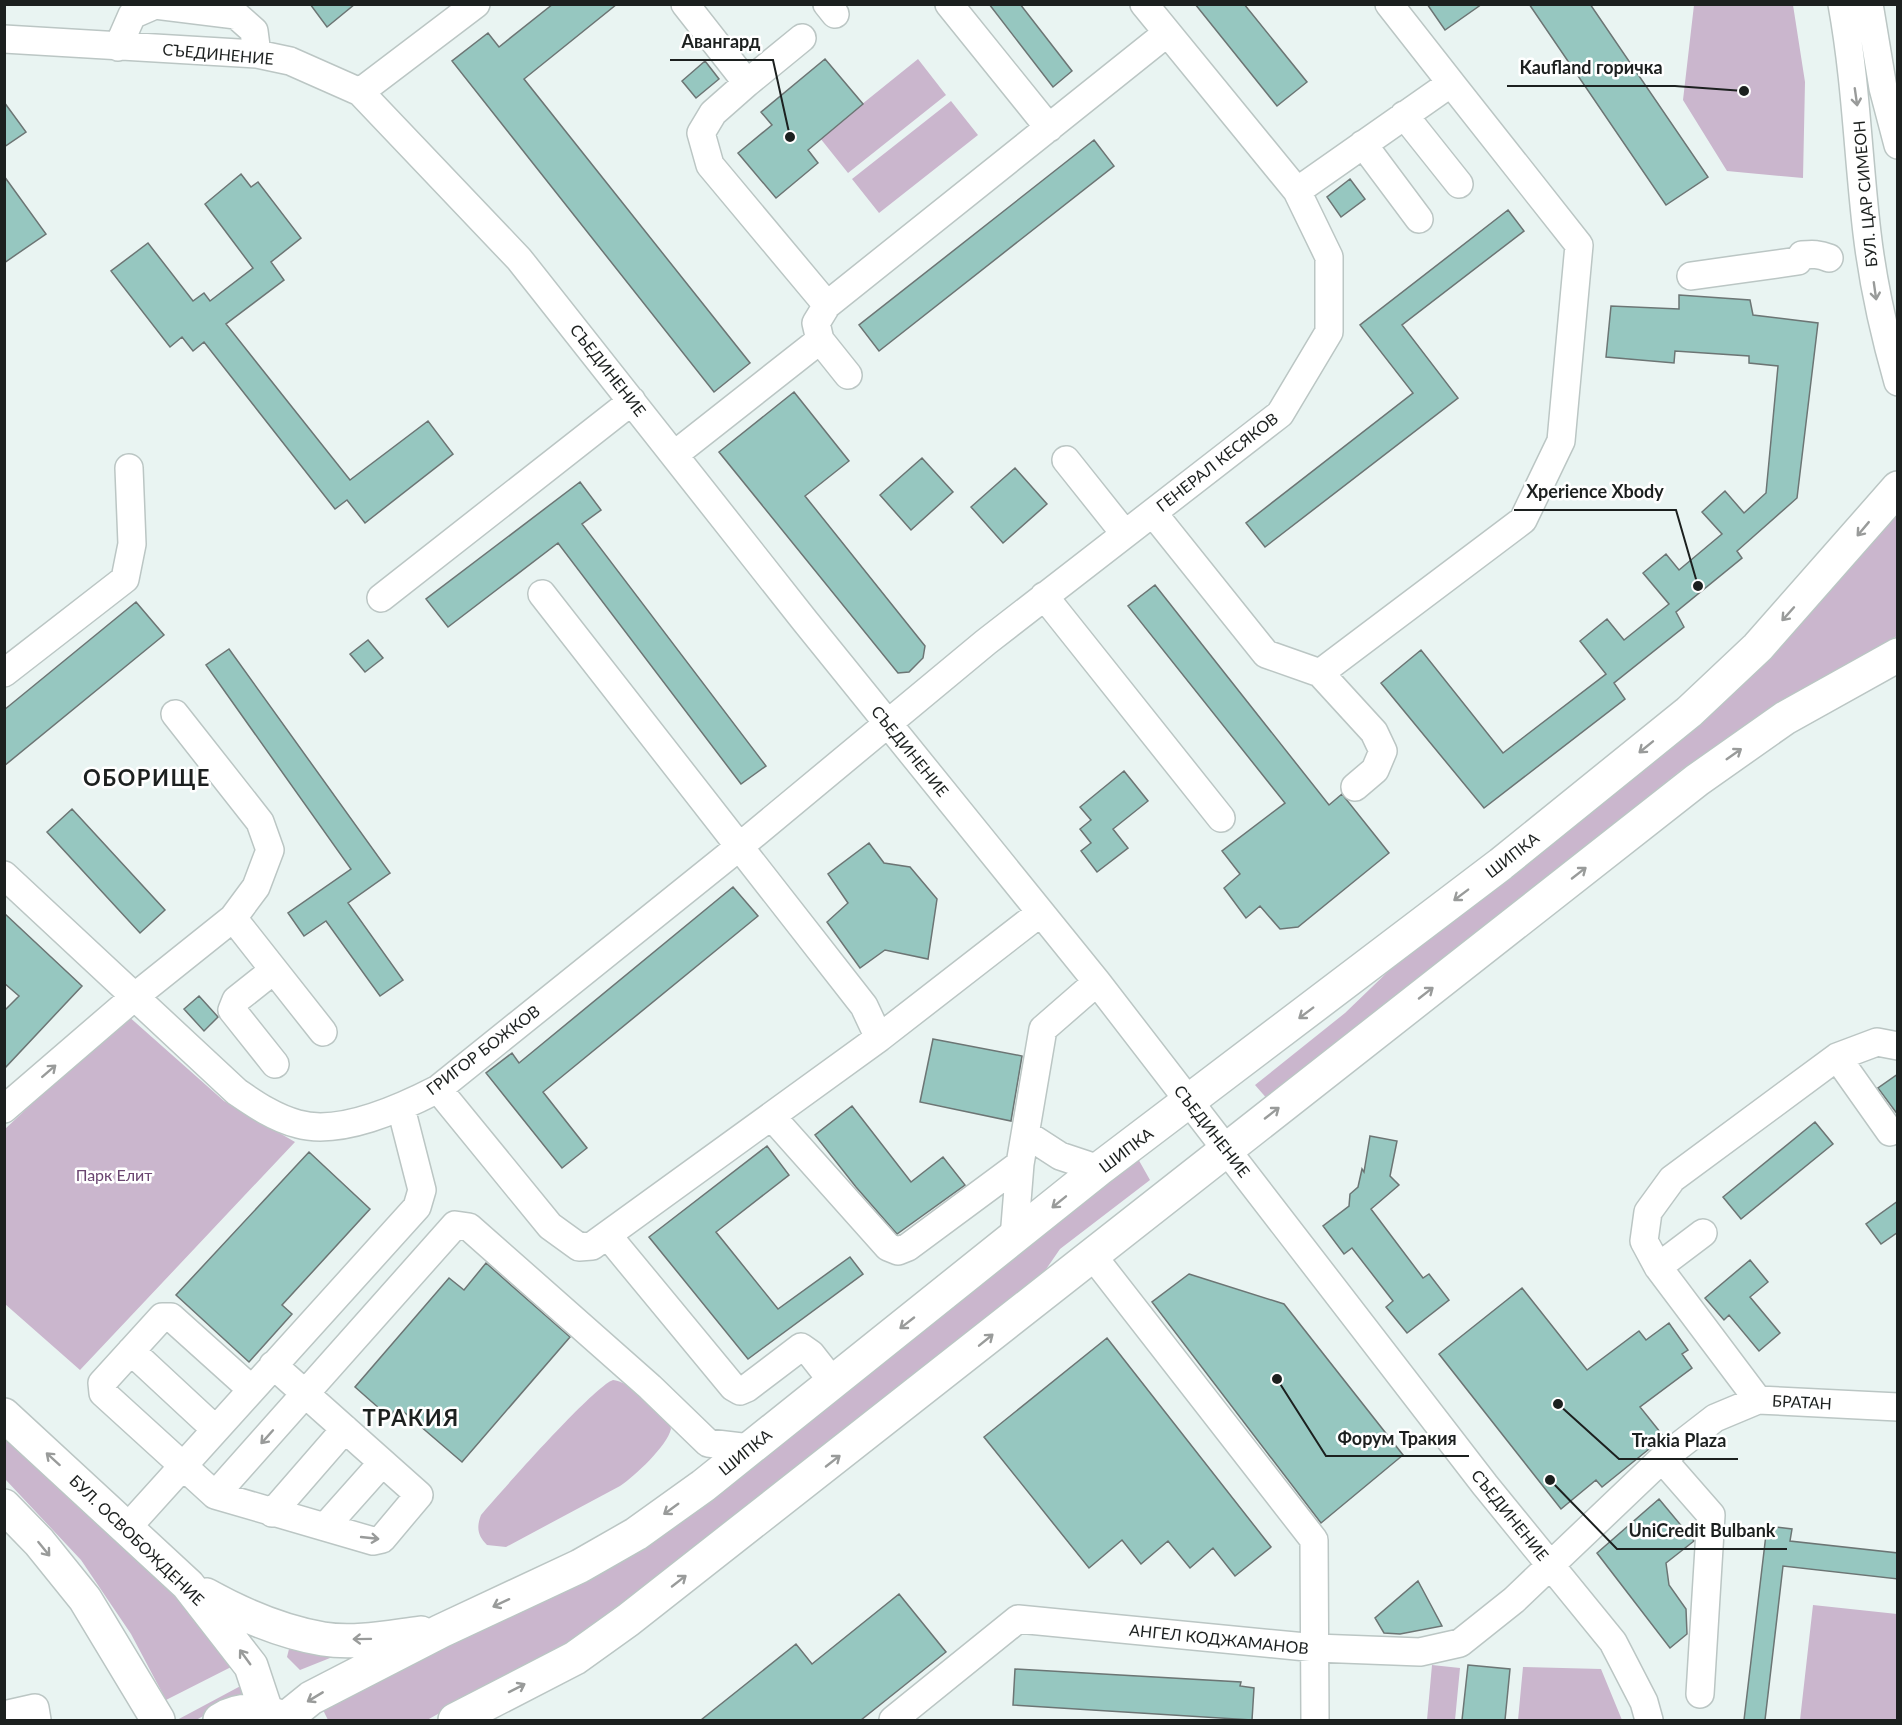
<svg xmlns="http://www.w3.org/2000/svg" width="1902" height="1725" viewBox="0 0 1902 1725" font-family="Lato,sans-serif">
<rect width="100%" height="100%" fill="#e9f4f2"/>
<path fill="#cab6cd" d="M1694,5H1793L1805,82L1803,178L1727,171L1683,100Z
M918,59L946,95L848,173L820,138Z
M951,101L978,135L879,213L852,179Z
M1897,513V636L1775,705L1681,770L1269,1101L1255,1085L1345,1013L1425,936Z
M127,1015L224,1101L295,1142L80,1370L5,1304V1129Z
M1137,1157L1150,1180L1060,1249L1040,1278L645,1588L567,1643L427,1720H328L319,1702L580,1580Z
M613,1380C627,1380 669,1415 671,1429C667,1446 635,1476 620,1486L506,1547L487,1545C478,1536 476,1528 481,1515C500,1493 593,1387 613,1380Z
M5,1437L155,1572L237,1664L166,1700L131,1634L81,1560L5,1479Z
M1813,1605L1897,1614V1720H1800Z
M289,1649L335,1656L300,1670L287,1657Z
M1432,1665L1460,1668L1455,1720H1427Z
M1523,1667L1601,1669L1622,1720H1518Z
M248,1682L244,1694L196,1720H177Z"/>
<path fill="#96c7c0" stroke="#6c7574" stroke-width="1.5" d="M310,4H355L327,27Z
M553,4H617L524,79L750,363L714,392L452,61L488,33L499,47Z
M989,4H1020L1072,71L1053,87Z
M1195,4H1244L1307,82L1277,106Z
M1427,4H1482L1445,30Z
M1529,4H1590L1708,177L1666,205Z
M825,59L863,104L808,150L818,163L776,198L738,153L772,125L761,112Z
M705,61L719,79L696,98L682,81Z
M4,102L26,132L4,147Z
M1094,140L1114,166L879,351L859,325Z
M241,174L251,187L258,182L301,238L271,262L284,280L226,324L350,480L428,421L453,454L365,523L347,500L335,509L204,342L193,351L182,337L170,347L111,271L148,243L193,301L204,293L210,301L253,268L205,204Z
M4,176L46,234L4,263Z
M1350,179L1365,199L1341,217L1327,197Z
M1508,210L1524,231L1402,325L1458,398L1265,547L1246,523L1413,393L1360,325Z
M1679,295L1750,300L1753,315L1818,323L1797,498L1737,551L1742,558L1676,612L1684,627L1614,683L1625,699L1484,808L1381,683L1421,650L1503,753L1606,674L1580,641L1607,619L1624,640L1669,604L1643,573L1666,554L1679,570L1722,534L1702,512L1725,491L1744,513L1766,493L1778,366L1749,363V356L1675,351L1674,363L1606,357L1611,306L1679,309Z
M794,392L849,461L805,496L925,646L923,658L909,672L898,673L719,452Z
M922,458L953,492L911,530L880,495Z
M1015,468L1047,504L1003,543L971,507Z
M580,482L601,510L582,524L766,766L741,784L558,543L448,627L426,599Z
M1155,585L1329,805L1342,794L1389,853L1298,927L1280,929L1260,906L1246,918L1224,888L1240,874L1222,851L1285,803L1128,606Z
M136,602L164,635L4,766V710Z
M368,640L383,658L365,672L350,654Z
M229,649L390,873L348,903L403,980L380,996L326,921L304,936L288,913L351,869L206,665Z
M1124,771L1148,801L1113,829L1128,848L1097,872L1081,851L1091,843L1080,829L1091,820L1080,807Z
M72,809L165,910L140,933L47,832Z
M869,843L884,863L910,867L937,899L928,959L885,950L860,968L827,922L848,903L828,874Z
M733,887L758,916L543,1092L587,1148L562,1168L486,1073L512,1053L519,1063Z
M4,913L82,986L4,1069V1011L19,996L4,983Z
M199,996L218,1017L204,1031L184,1009Z
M933,1039L1022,1056L1011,1121L920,1102Z
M1898,1074V1115L1878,1088Z
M852,1106L911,1182L943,1157L965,1185L897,1234L856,1187L815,1135Z
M1815,1122L1833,1144L1741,1219L1723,1197Z
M1370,1136L1397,1141L1390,1176L1399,1185L1371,1209L1423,1278L1429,1274L1449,1300L1407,1333L1386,1307L1393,1301L1352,1248L1344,1254L1323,1226L1349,1206L1350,1194L1358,1187L1362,1169L1364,1172Z
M767,1146L789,1175L716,1232L778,1309L850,1257L863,1274L748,1359L649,1237Z
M309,1152L370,1209L282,1305L292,1314L249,1362L176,1295Z
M1898,1201V1232L1881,1244L1866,1224Z
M1750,1260L1768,1282L1750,1297L1780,1333L1759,1351L1729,1315L1724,1320L1705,1298Z
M486,1263L570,1337L462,1462L398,1407L389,1417L355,1387L449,1278L464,1290Z
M1189,1274L1284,1304L1403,1455L1321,1523L1152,1302Z
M1522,1288L1587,1370L1639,1331L1646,1340L1669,1323L1688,1350L1682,1354L1692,1368L1640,1407L1664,1437L1602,1487L1596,1480L1561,1509L1439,1354Z
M1107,1338L1271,1547L1235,1576L1213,1548L1190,1568L1168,1541L1141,1564L1122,1540L1089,1568L984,1437Z
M1659,1499L1694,1541L1666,1563L1669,1585L1686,1609L1687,1634L1670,1648L1597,1553Z
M1767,1526L1792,1529L1790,1541L1898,1553V1579L1783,1566L1765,1720H1744Z
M1418,1581L1442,1626L1400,1634L1384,1633L1375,1618Z
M899,1594L946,1652L861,1720H701L796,1644L812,1664Z
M1468,1665L1510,1669L1505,1720H1462Z
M1015,1669L1241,1682L1240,1686L1254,1688L1252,1720L1013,1705Z"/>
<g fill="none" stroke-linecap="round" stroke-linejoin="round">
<defs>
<path id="minor" d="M685,4L747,83L802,38
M827,4L835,14
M949,4L1049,128
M1842,4C1856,81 1858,157 1867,233C1873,284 1884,333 1898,382
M1869,4L1883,88L1898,145
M4,39L257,54L290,61L360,92L519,259L805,621L1097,982L1485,1485L1613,1642L1644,1702L1649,1720
M118,47L132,15L155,5L236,15L254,31L257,54
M747,83L713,113L701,133L710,165L827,305
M360,92L476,4
M1404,115L1459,184
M1363,144L1419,219
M1297,191L1451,83L1389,4
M1691,276L1798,261L1802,255C1813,254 1819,254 1829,258
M848,375L820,340L816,323L827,305L1167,33
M674,455L820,340
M1066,460L1125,534
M1153,513L1266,654L1320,673L1523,520L1561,441L1579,245L1451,83
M1044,596L1221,818
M381,598L632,401
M4,673L125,579L132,544L129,468
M1320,673L1374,732L1383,751L1375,770L1355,787
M4,875L237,1092C256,1105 275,1118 298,1124C340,1136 401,1108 438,1089L739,847L986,642L1280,414L1329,332V257L1297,191L1144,4
M233,918L323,1032
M274,970L236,1000L232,1010L275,1064
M879,1038L1040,913
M1837,1057L1890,1132
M438,1089L550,1226L579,1247L592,1246L879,1038L864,1006L542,594
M4,1109L133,998L233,918L256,887L270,850L260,822L175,714
M772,1117L888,1247L898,1251L908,1247L1020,1164
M1026,1134L1060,1156L1099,1169
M609,1237L733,1387L740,1391L747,1388L801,1347L811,1354L833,1382
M1014,1238L1020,1164L1043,1029L1097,982
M1092,1255L1314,1540L1315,1720
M1658,1267L1703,1233
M131,1351L215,1429
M251,1389L171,1317H162L102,1383L103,1393L215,1495L373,1541L382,1539L419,1495L273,1365
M1758,1400L1658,1267L1644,1241L1648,1212L1672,1179L1837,1057L1877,1042L1898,1046
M1662,1459L1711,1515L1700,1694
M215,1495L455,1225L469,1227L650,1387L708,1443L750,1448
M272,1513L345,1429
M325,1527L382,1463
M126,1529L417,1207L422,1190L401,1108
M4,1715L35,1708L37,1720
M893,1720L1018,1619L1316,1648L1420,1652L1460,1643L1514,1600L1662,1459L1715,1418L1758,1400L1898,1407"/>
<path id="major" d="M4,1415L188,1585L251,1666L266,1711
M4,1506L39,1542L85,1599L158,1720
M206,1595C242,1615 281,1632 323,1639C355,1644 389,1637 421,1633
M285,1719L311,1698L441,1631L580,1566L636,1534L703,1486L1099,1169L1501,864L1689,712L1758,647L1898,488
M220,1720C240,1707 263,1710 284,1718
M455,1720L575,1658L628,1620L1697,780L1785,718L1898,655"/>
</defs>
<use href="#minor" stroke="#bbc6c4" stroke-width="30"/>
<use href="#major" stroke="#bbc6c4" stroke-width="36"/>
<use href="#minor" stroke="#fff" stroke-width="27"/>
<use href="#major" stroke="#fff" stroke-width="33"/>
</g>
<defs><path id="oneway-shaft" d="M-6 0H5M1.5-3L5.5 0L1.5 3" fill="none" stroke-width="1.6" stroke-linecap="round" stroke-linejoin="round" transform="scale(1.5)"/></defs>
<g stroke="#999b9a">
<use href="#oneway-shaft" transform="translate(1856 97) rotate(82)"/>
<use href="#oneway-shaft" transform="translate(1875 291) rotate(82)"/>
<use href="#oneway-shaft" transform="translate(1863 529) rotate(130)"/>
<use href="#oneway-shaft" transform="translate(1788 614) rotate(132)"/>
<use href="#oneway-shaft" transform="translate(1646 747) rotate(141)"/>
<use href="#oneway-shaft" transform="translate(1734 754) rotate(-35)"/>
<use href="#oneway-shaft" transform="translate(1579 873) rotate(-38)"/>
<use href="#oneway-shaft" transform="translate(1461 895) rotate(143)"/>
<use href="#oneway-shaft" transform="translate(1426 993) rotate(-38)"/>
<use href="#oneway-shaft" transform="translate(1306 1013) rotate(143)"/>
<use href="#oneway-shaft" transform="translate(49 1071) rotate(-41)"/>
<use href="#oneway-shaft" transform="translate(1272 1113) rotate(-38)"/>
<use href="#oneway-shaft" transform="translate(1059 1202) rotate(141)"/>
<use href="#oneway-shaft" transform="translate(907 1323) rotate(142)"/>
<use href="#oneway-shaft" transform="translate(986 1340) rotate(-39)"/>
<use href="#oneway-shaft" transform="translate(267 1437) rotate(132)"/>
<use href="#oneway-shaft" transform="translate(53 1459) rotate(-138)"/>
<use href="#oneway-shaft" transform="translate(833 1461) rotate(-38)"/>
<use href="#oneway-shaft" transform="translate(671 1509) rotate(144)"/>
<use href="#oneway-shaft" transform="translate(370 1538) rotate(6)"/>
<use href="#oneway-shaft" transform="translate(44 1549) rotate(51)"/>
<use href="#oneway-shaft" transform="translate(679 1581) rotate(-38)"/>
<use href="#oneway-shaft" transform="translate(501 1603) rotate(155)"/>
<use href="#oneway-shaft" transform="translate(362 1639) rotate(179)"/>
<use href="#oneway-shaft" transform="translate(245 1657) rotate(-126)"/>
<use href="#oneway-shaft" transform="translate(517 1688) rotate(-27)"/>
<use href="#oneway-shaft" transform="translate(315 1697) rotate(149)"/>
</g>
<g text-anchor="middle" stroke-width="5" stroke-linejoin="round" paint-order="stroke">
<g font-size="16" fill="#1c201f" stroke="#fff">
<text transform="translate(218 54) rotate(5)" y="6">СЪЕДИНЕНИЕ</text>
<text transform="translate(1865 194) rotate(-95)" y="6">БУЛ. ЦАР СИМЕОН</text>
<text transform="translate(608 370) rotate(52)" y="6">СЪЕДИНЕНИЕ</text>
<text transform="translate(1217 462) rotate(-38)" y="6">ГЕНЕРАЛ КЕСЯКОВ</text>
<text transform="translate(910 751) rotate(51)" y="6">СЪЕДИНЕНИЕ</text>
<text transform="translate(1512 855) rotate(-38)" y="6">ШИПКА</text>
<text transform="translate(483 1050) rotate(-37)" y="6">ГРИГОР БОЖКОВ</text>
<text transform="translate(1212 1131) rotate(52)" y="6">СЪЕДИНЕНИЕ</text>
<text transform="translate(1126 1150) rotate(-37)" y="6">ШИПКА</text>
<text transform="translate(1802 1402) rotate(3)" y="6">БРАТАН</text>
<text transform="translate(745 1452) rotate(-39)" y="6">ШИПКА</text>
<text transform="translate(1510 1515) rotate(51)" y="6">СЪЕДИНЕНИЕ</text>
<text transform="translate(137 1540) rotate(44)" y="6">БУЛ. ОСВОБОЖДЕНИЕ</text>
<text transform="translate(1219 1639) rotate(6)" y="6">АНГЕЛ КОДЖАМАНОВ</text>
</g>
<g font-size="16" fill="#6a4570" stroke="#fff">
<text x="114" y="1181">Парк Елит</text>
</g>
<g font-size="22" font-weight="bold" letter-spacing="1.5" fill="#1c201f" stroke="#fff">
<text x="147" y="786">ОБОРИЩЕ</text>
<text x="411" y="1426">ТРАКИЯ</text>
</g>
</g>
<path fill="none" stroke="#1c201f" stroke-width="2" d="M790 137L773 60H670M1744 91L1675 86H1507M1698 586L1676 510H1514M1277 1379L1326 1456H1469M1558 1404L1619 1459H1738M1550 1480L1617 1549H1787"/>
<g fill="#1c201f" stroke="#fff" stroke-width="2">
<circle cx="790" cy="137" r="6"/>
<circle cx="1744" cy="91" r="6"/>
<circle cx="1698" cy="586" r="6"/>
<circle cx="1277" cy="1379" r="6"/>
<circle cx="1558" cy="1404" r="6"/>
<circle cx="1550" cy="1480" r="6"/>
</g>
<g font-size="18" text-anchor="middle" font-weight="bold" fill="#1c201f" stroke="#fff" stroke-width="5" stroke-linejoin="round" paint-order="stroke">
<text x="721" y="48">Авангард</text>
<text x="1591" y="74">Kaufland горичка</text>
<text x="1595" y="498">Xperience Xbody</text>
<text x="1397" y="1445">Форум Тракия</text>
<text x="1679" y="1447">Trakia Plaza</text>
<text x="1702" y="1537">UniCredit Bulbank</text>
</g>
<rect width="1902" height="1725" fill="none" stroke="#1c201f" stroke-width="12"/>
</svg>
